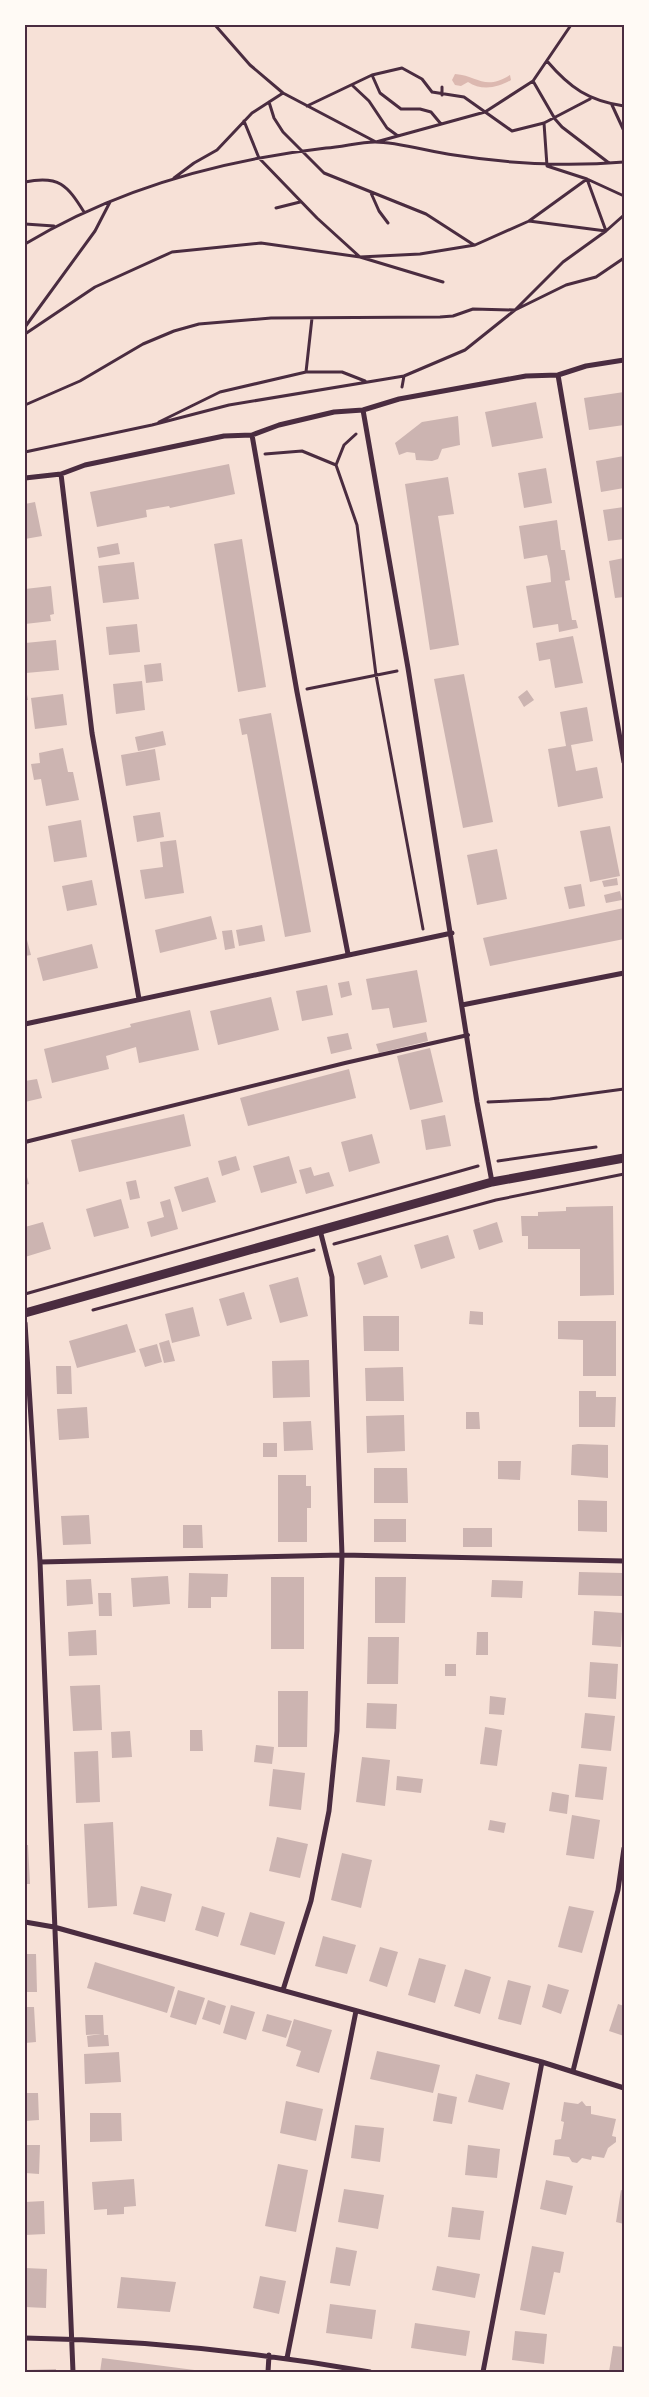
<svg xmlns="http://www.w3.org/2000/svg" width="649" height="2397" viewBox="0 0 649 2397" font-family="Poppins,sans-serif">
<rect width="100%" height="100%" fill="#f7e1d7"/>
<path fill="#dcb8b0" d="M455,74C479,76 484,91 510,75L511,80C498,88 481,91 468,82L461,86L455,85L452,80Z"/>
<path fill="#ccb4b1" d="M624,392V425L589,430L584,398Z
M536,402L543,438L492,447L485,412Z
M458,416L460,445L442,449L438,459L432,461L416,460L415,453L407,452L399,455L395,443L422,422Z
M624,456V488L601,492L596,461Z
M229,464L235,494L170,508L169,506L146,510L147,517L97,527L90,492Z
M546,468L552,503L524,508L518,473Z
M448,477L454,514L438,516L459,645L430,650L405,484Z
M35,502L42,536L25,539V504Z
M624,507V539L608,541L603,510Z
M557,520L561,550H565L570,580L565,581L572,620H576L578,628L559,632L558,624L533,628L526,586L551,582L550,569L547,555L524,559L519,526Z
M242,539L266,687L238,692L214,544Z
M118,543L120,554L99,558L97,547Z
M624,558V597L615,598L609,561Z
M134,562L139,599L103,603L98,566Z
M51,586L54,614L50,615L51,621L25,624V589Z
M137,624L140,652L109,655L106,627Z
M573,636L583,683L555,688L550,659L539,661L536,643Z
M56,640L59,670L26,673L25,643Z
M161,663L163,681L146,683L144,665Z
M464,674L493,822L463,828L434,679Z
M142,681L145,710L116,714L113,684Z
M25,684L28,700H25Z
M527,690L534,700L524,707L518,697Z
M63,694L67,725L35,729L31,698Z
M587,707L593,741L571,745L576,771L597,767L603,798L558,807L548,749L566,746L560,712Z
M271,713L311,932L285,937L247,734L242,735L239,719Z
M163,731L166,745L138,751L135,737Z
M63,748L68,772H73L79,800L46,806L41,779L34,780L31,764L40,763L39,753Z
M155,749L160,780L126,786L121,755Z
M160,812L164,837L137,842L133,816Z
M81,820L87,857L54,862L48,826Z
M610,826L620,876L590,882L580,831Z
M176,840L184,893L145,899L140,870L163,867L160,842Z
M497,849L507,899L477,905L467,855Z
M617,878L618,885L604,887L602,881Z
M92,880L97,905L67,911L62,886Z
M581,884L585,906L569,909L564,887Z
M620,891L622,900L606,903L604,895Z
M624,908V939L490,966L483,938Z
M211,916L217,939L160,953L155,930Z
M262,925L265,941L239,946L236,930Z
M232,930L235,948L225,950L222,931Z
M27,940L31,955L25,956V941Z
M92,944L98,968L43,981L37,958Z
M417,970L427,1022L393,1028L389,1008L372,1010L366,979Z
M349,981L352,995L341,998L338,983Z
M327,985L333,1015L302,1021L296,991Z
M271,997L279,1030L218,1045L210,1011Z
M190,1010L199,1050L139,1063L136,1047L106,1056L109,1069L52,1083L44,1049L131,1027L130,1024Z
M426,1032L428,1041L379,1053L376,1044Z
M348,1033L352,1049L331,1054L327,1037Z
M430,1048L443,1102L410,1110L397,1056Z
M349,1069L356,1098L248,1126L240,1098Z
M37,1079L42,1098L25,1102V1081Z
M184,1114L191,1146L79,1172L71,1140Z
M445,1115L451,1146L426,1150L421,1120Z
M372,1134L380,1163L349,1172L341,1142Z
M236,1156L240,1170L222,1176L218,1161Z
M289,1156L297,1183L261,1193L253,1166Z
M311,1167L314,1176L329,1172L334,1186L306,1194L299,1170Z
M25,1170L29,1184L25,1185Z
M208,1177L216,1202L182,1212L174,1187Z
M136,1180L140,1198L130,1200L126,1182Z
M121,1199L129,1228L94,1237L86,1209Z
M170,1199L178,1229L151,1237L147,1222L164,1217L160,1202Z
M613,1206L614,1295L580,1296V1249H528V1236H522L521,1216H538V1212L566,1211V1207Z
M43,1222L51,1249L25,1257V1227Z
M497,1222L503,1242L479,1250L473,1230Z
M448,1235L455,1258L421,1269L414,1245Z
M381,1255L388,1277L364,1285L357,1263Z
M298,1277L308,1316L280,1323L269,1285Z
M244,1292L252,1319L227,1326L219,1299Z
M193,1307L200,1336L172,1343L165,1314Z
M470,1311L483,1312V1325L469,1324Z
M363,1316H399V1351H364Z
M558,1321H616V1376H583V1340L558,1339Z
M127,1324L136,1352L77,1368L69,1341Z
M169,1340L175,1361L164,1363L159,1343Z
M157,1344L162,1362L145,1367L139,1349Z
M309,1360L310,1397L273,1398L272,1361Z
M56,1366H71L72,1394H57Z
M403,1367L404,1401H366L365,1368Z
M579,1391H596V1397H616L615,1427H579Z
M87,1407L89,1438L59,1440L57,1409Z
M466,1412H479L480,1429H466Z
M404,1415L405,1451L367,1453L366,1416Z
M311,1421L313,1450L284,1451L283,1422Z
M263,1443H277V1457H263Z
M578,1444L608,1445V1478L571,1475L572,1445Z
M498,1461H521L520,1480L498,1479Z
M374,1468H407L408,1503H374Z
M278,1475H306V1486H311V1508H307V1542H278Z
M578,1500L607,1501V1532L578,1531Z
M89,1515L91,1544L63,1545L61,1516Z
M374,1519H406V1542H374Z
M183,1525H202L203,1548H183Z
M463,1528H492V1547H463Z
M579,1572L623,1573L622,1596L578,1595Z
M189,1573L228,1574L227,1597H211V1608H188Z
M168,1576L170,1604L133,1607L131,1578Z
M271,1577H304V1649H271Z
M375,1577H406L405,1623H375Z
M91,1579L93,1604L67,1606L66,1580Z
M492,1580L523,1581L522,1598L491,1597Z
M98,1593H111L112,1616H99Z
M594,1611L623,1613L621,1647L592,1645Z
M96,1630L97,1655L69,1656L68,1632Z
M477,1632H488V1655H476Z
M368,1637H399L398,1684H367Z
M590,1662L618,1664L616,1699L588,1697Z
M445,1664H456V1676H445Z
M100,1685L102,1730L73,1731L70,1686Z
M278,1691H308L307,1747H278Z
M490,1696L506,1698L504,1715L489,1714Z
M367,1703L397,1704L396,1729L366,1728Z
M585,1713L615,1716L611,1751L581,1748Z
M485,1727L502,1730L497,1766L480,1764Z
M190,1730H202L203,1751H190Z
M130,1731L132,1757L112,1758L111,1732Z
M256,1745L274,1747L272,1764L254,1762Z
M98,1751L100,1802L76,1803L74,1752Z
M362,1757L390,1760L385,1806L356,1802Z
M579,1764L607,1767L603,1800L575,1797Z
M273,1769L305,1773L301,1810L269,1806Z
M397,1776L423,1779L421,1793L396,1790Z
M552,1792L569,1795L567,1814L549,1811Z
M572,1815L600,1820L594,1859L566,1855Z
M490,1820L506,1823L504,1833L488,1830Z
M113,1822L117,1906L88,1908L84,1824Z
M277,1837L308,1844L300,1878L269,1871Z
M25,1845H28L30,1884H25Z
M342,1853L372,1860L361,1908L331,1900Z
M141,1886L172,1894L165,1922L133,1914Z
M202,1906L225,1913L218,1937L195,1930Z
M569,1906L594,1911L582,1953L558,1947Z
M250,1912L285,1922L275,1955L240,1945Z
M323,1936L356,1945L347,1974L315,1966Z
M380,1947L398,1952L387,1987L369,1981Z
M25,1954H36L37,1992H25Z
M419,1958L446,1965L435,2003L408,1995Z
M95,1962L175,1987L167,2013L87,1988Z
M465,1969L491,1977L480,2014L454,2006Z
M508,1980L531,1986L521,2025L498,2019Z
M548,1984L569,1990L561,2014L542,2007Z
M178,1990L205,1998L196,2025L170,2017Z
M208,2000L226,2006L220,2025L202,2019Z
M618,2004L624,2006V2036L609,2031Z
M231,2005L255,2012L246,2040L223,2033Z
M25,2007H34L36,2042L25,2043Z
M267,2014L292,2021L286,2038L262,2031Z
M85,2015H103L104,2035H108L109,2046L88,2047L87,2036L101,2034L86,2035Z
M294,2019L332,2030L319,2073L296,2066L301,2051L286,2046Z
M377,2051L440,2065L433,2093L370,2079Z
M119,2052L121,2082L85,2084L84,2054Z
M476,2074L510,2083L503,2110L468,2102Z
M25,2093H38L39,2120L25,2121Z
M438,2093L457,2097L452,2124L433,2121Z
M286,2101L323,2109L316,2141L280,2133Z
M582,2101L586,2106H591V2114L616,2119L612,2136L616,2137V2142L608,2148L604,2158L592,2156L591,2160L582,2158L577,2163L572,2162L569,2157L553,2155L555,2140L561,2139L564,2122L561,2121L564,2102L578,2104Z
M90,2113H121L122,2141L90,2142Z
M355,2125L384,2128L380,2162L351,2158Z
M25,2145H40L39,2174L25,2173Z
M468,2145L500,2149L497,2178L465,2175Z
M278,2164L308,2170L296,2232L265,2226Z
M134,2179L136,2206L124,2207V2214L107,2215V2209L94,2210L92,2182Z
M546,2180L573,2186L566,2215L540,2209Z
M344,2189L384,2195L378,2229L338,2222Z
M621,2190L624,2191V2224L616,2222Z
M44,2201L45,2234L25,2235V2202Z
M452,2207L484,2211L480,2240L448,2237Z
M532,2246L564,2252L560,2273L554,2272L545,2315L520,2310Z
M336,2247L357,2251L350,2286L330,2283Z
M437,2266L480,2274L475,2298L432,2290Z
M25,2268L47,2269L46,2308L25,2307Z
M260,2276L286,2281L279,2314L253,2308Z
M121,2277L176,2282L170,2312L117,2308Z
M330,2304L376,2310L372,2339L326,2333Z
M415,2323L470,2331L466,2356L411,2348Z
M515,2331L547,2334L544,2364L512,2360Z
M613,2346L624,2347V2372H609Z
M102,2358L202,2371V2372H100Z
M56,2369V2372H25V2370Z"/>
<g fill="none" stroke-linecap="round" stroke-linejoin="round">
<path stroke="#4a2c40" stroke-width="3" d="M215,25L250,65L283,93L376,142L485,112L533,81L571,25
M547,61C570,88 589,101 624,106
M372,75L380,93L401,109H420L431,112L441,124
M533,81L555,119L562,127L609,163
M353,86L369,101L387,128L398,136
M442,95V87
M269,102L274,118L283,132L324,173L426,214L474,245
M612,105L624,131
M307,106L372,75L402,68L422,79L432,92L464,97L512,131L544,123L590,99
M244,121L259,158L317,218L360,257L443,282
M544,123L547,166L587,179L624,196
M174,178L194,163L217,150L252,113L283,93
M25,182C59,175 67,185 84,212
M371,193L379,211L388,223
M276,208L300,202
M25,224L54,226
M25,244C116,189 222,160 326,148C343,147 359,142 375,142C398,142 431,152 454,155C511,164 567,167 624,162
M25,327L95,231L110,202
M25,334L95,287L172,252L261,243L360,257L420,254L475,245L529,221L587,179L606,231L529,221
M306,372L312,318
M402,387L404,376L465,350L515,310L563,262L606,231L624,215
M25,405L80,381L143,344L174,331L199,324L271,318L440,317L453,316L473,309L515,310L566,285L596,277L624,258
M159,422L220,392L306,372H342L365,381
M25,452L152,425L229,405L404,376
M265,454L302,451L336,465L357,525L376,675L423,929
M336,465L344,445L356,434
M307,689L397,671
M488,1102L550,1099L624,1089
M498,1161L596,1147
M334,1244L496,1200L624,1174
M25,1294L478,1166
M93,1310L314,1250"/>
<path stroke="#4a2c40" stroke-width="4" d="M25,1142L345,1063L468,1035"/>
<path stroke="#4a2c40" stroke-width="5" d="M558,375L624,762
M363,410L408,668L477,1102L492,1182
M252,435L297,692L348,954
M61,474L92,733L139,999
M25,478L61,474L85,465L224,436L252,435L279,425L334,412L363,410L399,399L526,376L558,375L586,366L624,360
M462,1005L624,973
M25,1024L452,933
M25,1323L40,1562L73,2372
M40,1562L342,1555L624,1561
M25,1922L54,1927L542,2062L624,2088
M283,1990L311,1901L329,1811L337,1731L342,1555L332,1277L320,1230
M573,2071L618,1890L624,1848
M25,2338C140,2340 256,2352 370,2372
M287,2358L356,2011
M268,2372L269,2355
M483,2372L542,2062"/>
<path stroke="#4a2c40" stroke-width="9" d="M25,1313L492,1182L624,1158"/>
</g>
<rect width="649" height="2397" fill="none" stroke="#fffaf5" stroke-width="52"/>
<rect x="26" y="26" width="597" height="2345" fill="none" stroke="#4a2c40" stroke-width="2"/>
</svg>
